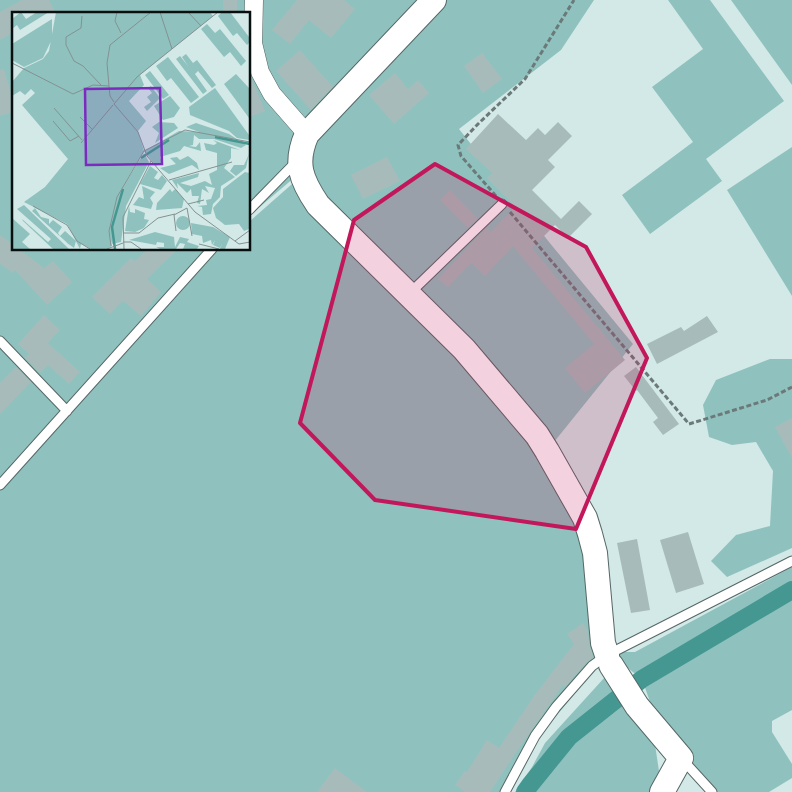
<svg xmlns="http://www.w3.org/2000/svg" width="792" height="792" viewBox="0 0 792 792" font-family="'Work Sans',sans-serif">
<rect width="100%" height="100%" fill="#d3e9e7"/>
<path fill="#8fc2be" d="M0,0H594L561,50L459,129L549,242L633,344L550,447L591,527L608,652H635L792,567V710L772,721V732L792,764V778L769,792H717L683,759L662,736L642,679L608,653L516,765L501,792H0V486L73,410L152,322L219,249H249V222L300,177L301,172L249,216V14H14V249H213L0,480Z
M668,0H710L784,101L706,159L722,181L650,234L622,195L693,142L652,87L703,49Z
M731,0H792V85Z
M792,147V296L727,190Z
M770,359H792V548L727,577L711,561L736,535L770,526L773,471L756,442L732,445L709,437L703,405L716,380Z
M605,677L630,716L654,738L659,771L650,792H515L532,767L545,743Z"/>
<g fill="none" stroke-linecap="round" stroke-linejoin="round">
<path stroke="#459792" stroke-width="18" d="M525,792L530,785L569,737L642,679L792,590"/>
</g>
<path fill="#a7bcba" d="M22,0H49L56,14H14V32L0,40V12Z
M223,0H237V14H223Z
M297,0H344L355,9L331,38L309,20L290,44L272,30Z
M300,50L333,87L311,110L276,71Z
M482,53L502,79L483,93L464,66Z
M4,69L14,104V112L0,116V70Z
M249,72L265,111L249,117Z
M395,73L408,89L418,80L429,93L394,124L369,95Z
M498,114L526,140L538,128L545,135L558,122L572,136L548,160L555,167L532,190L561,219L579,201L592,214L568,238L555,225L558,222L532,248L625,360L585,393L565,368L594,344L513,246L485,276L471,263L448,287L438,279L486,228L491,232L515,207L487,178L492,173L466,149Z
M387,157L400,181L363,199L351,175Z
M450,190L478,219L468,228L440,200Z
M0,235L14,245V249H19L44,268L53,261L72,282L47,305L15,270L13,273L0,264Z
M148,249H178L147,279L161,292L141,316L123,301L110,314L92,297L131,258L135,261Z
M44,315L60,330L48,343L80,372L69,384L48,365L40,373L25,358L29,354L18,344Z
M707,316L718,332L657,364L647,344L681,327L684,331Z
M16,367L31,382L0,414V383Z
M636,367L679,424L663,435L653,422L658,418L637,390L636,391L624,376Z
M792,418V458L775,427Z
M688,532L704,584L676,593L660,540Z
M637,539L650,610L631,613L617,543Z
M583,623L588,631L589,644L593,657L587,662L565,687L563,685L517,751L490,792H465L455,785L465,771L467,772L487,740L499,748L534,696L574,644L567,634Z
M335,768L367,792H317Z"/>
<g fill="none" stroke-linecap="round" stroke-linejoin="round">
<defs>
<path id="lane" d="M249,210L296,162
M409,294L502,204
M0,341L67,411
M0,485L212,249
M681,758L712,792
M505,792L535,736L556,707L592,666L607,655L792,561"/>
<path id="street" d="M254,0L253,43L260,72L272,94L307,134"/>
<path id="secondary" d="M434,0L307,134C294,163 301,180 318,205L464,349L537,435L547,451L585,518L590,534L595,553L603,643L607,655
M611,665L637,706L681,758L662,792"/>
</defs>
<use href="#lane" stroke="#556866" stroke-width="11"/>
<use href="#street" stroke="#556866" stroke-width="19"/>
<use href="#secondary" stroke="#556866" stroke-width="26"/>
<path stroke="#6b7a79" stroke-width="3" stroke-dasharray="5 2.5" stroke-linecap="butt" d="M496,196L461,156L458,145L478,124L525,79L574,0
M510,212L689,424L767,400L792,387"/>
<use href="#lane" stroke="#fff" stroke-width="9"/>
<use href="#street" stroke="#fff" stroke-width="18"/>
<use href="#secondary" stroke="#fff" stroke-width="24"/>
</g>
<path fill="#c2185b" fill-opacity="0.2" stroke="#c2185b" stroke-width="4" stroke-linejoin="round" d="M435,164L586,247L647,358L576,529L375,500L300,423L354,220Z"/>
<g transform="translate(12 12)">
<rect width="238" height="238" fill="#d3e9e7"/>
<path d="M9,0L14,7L25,0H37L8,18L5,13L0,17V7ZM44,0H198L201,4L128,63L132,73L117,89L134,109L126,119L132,139L167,119L187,120L174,115L184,111L217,122L234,133L229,136L202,127H187L182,123L181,133L177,134L184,135L188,130L189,139L172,134L168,139L148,145L150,150L144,154L132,139L105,184L132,141L137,150L114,194L109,230L100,232L97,221L100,234L96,237H79L69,232L68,237L55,212L12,190L33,175L56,147L10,93L23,81L19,77L13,83L8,79L0,84V70L12,56L31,47L37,39ZM210,0H218L237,25V31L235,33L225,21L221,24L206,4ZM40,7V27L31,46L12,55L0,48V32ZM195,12L203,21L208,17L234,49L229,54L218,40L212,45L189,17ZM174,42L181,51L185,48L204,73L200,76L186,59L183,62L195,79L191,82L164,47L168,44L176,54L170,45ZM156,45L187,85L179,91L159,66L155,69L144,54ZM138,59L157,83L151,87L133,63ZM224,62L237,76V106L212,72ZM139,74L148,86L135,99L132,95L139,90L135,85L140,81L136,76ZM203,76L237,123V128L225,126L217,119L178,103L177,95ZM158,84L168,96L162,105L151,108L142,94ZM147,110L162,111L166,116L143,131L147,121L140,115ZM201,128L228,138L219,136V146L212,156L223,165L209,174L208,185L201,192L199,202L191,203L190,195L185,194L195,193L194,188L199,187L203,176L193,174L197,181L190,177L188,192L185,191L187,184H180L179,177L175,181L165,171L166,177L160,168L187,161L186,165L168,171L179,174L193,169L200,173L197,162L205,158V141L194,138L192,131L202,133L205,131ZM237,142L234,156L224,164L218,159L222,153H232ZM176,144L185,151L187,158L180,153L157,162L148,156L164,152L158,146L165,145L168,148ZM138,154L146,160L142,166L146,168L150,163L155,169L149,178L128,172ZM233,160L237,161V217L232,219L227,212L213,213L204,206L201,196L211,185V177ZM130,174L143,180L138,186L141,191L139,197L121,193L127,185L132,187ZM158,177L160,180L163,177L172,187L170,196L144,198L145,191ZM12,193L57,237H41L11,209L10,207L36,230L39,227L5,197ZM117,194L118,200L123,201V197L133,201L132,207L137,208L132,216L123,220L113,219ZM23,196L29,205L37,207V212L41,208L50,215L46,221L48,224L53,219L64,229L62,236L54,230L62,237L20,199ZM164 211a7 7 0 1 1 14 0a7 7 0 1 1-14 0ZM0,206L18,222L10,230L18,237H0ZM179,211L201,215L218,225L213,237H208L210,232L208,236L201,233L203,228L200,233L199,228L191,231L190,224L180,222ZM143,220L162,225L163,235L168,225L177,227L175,230L187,234L185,237H171L173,232L168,231L164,237H148L144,235H152V231L145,230L144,233L117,228Z" fill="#8fc2be"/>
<path fill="none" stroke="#459792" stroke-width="2.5" d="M203,125L238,132M129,146L157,128M103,237L100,215L111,177"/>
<path fill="none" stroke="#829291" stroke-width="1" d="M105,0L103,9L109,21M148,0L160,37M176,0L189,14M206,0L125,65L102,92L126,120L135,144L183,200L227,232L238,230M70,4L69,16L54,25V33L62,49L71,54L89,73M0,51L61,82L81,73L97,74L98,84L102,90M97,74L95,51L98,33L139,0M42,96L70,128M68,105L80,117M41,109L58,129L67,124M69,131L101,93M157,168L220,150M176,192L192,188M21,194L55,213L65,229L78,237M175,196L180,224M164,219L162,203L175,196M111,221H127L146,206L163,202M223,229L238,218M111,230H119L129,237M187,232L207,237M99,234L97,219L105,185L132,139L173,118L238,130M95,237L111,231M112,237L111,205L139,149"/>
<path fill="#7b2cbf" fill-opacity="0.15" stroke="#7b2cbf" stroke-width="2.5" d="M148,76L150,152L74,153L73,77Z"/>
<rect width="238" height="238" fill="none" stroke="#080f0f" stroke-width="2.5"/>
</g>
</svg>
